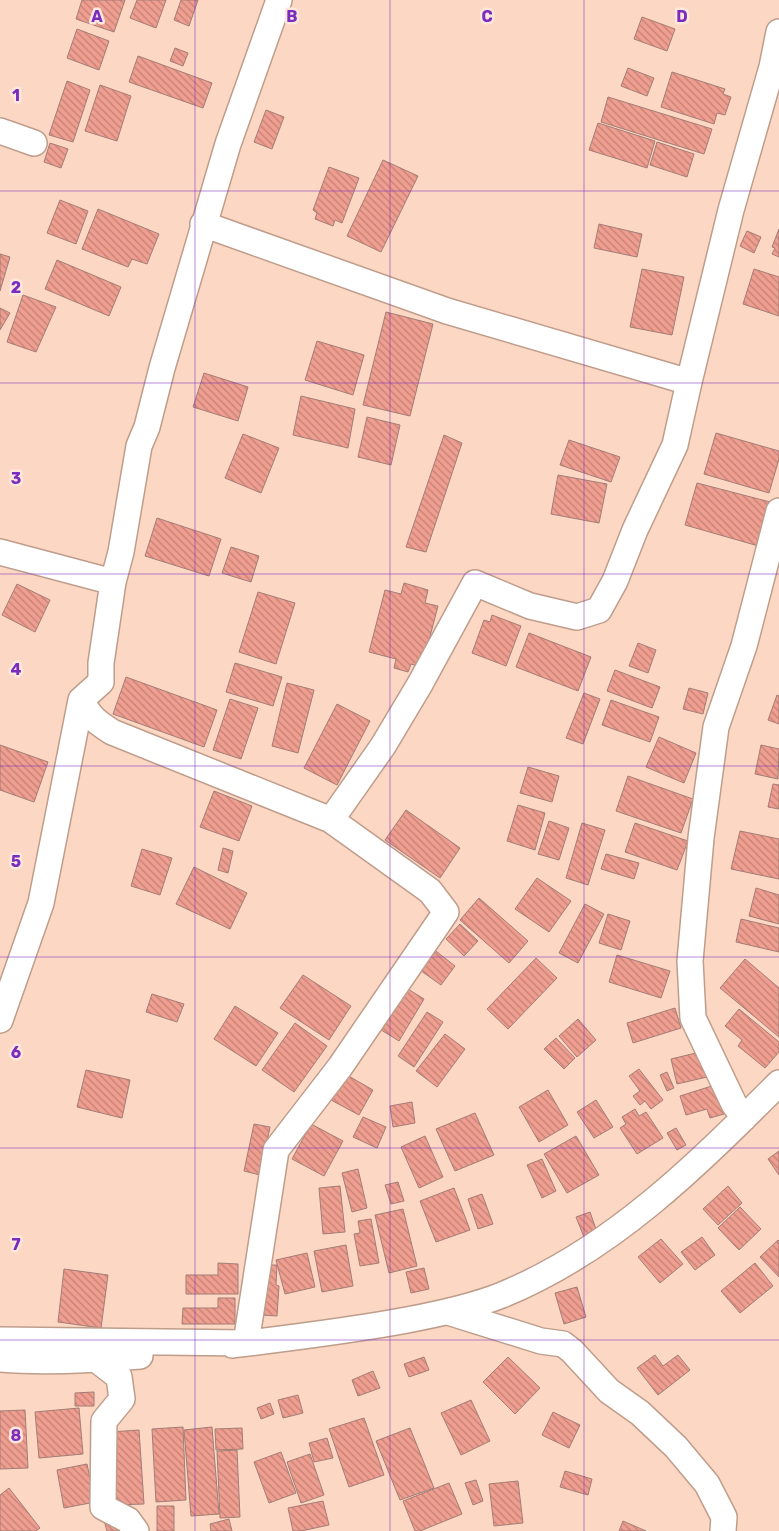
<svg xmlns="http://www.w3.org/2000/svg" width="779" height="1531" viewBox="0 0 779 1531" font-family="Rubik,sans-serif">
<defs>
<pattern id="building-back-hatch" width="6" height="6" patternUnits="userSpaceOnUse" patternTransform="scale(1.25)"><rect width="6" height="6" fill="#ef9e90"/><path d="M-1 5l2 2M0 0l6 6M5-1l2 2" fill="none" stroke="#c38175"/></pattern>
</defs>
<rect width="100%" height="100%" fill="#fcd7c4"/>
<path fill="url(#building-back-hatch)" stroke="#a37d76" d="M82,0H125L114,32L76,19Z
M137,0H166L156,28L130,18Z
M181,0H198L189,26L174,20Z
M642,17L675,29L667,51L634,39Z
M77,29L109,41L99,70L67,58Z
M175,48L188,53L183,66L170,61Z
M138,56L212,83L203,108L129,82Z
M628,68L654,78L647,96L621,86Z
M672,72L725,89L723,94L731,97L725,115L717,113L714,124L661,107Z
M67,81L90,90L73,142L49,135Z
M100,85L131,96L117,141L85,131Z
M608,97L712,129L704,154L601,122Z
M266,110L284,117L272,149L254,142Z
M598,123L655,141L647,168L589,150Z
M657,142L694,154L687,177L650,165Z
M50,143L68,149L61,168L44,162Z
M383,160L418,176L381,252L347,236Z
M329,167L359,178L342,223L335,220L333,226L315,219L317,213L313,210Z
M60,200L88,211L76,244L47,233Z
M98,209L159,234L147,264L132,259L128,267L82,249Z
M599,224L642,234L637,257L594,248Z
M779,229V257L772,254L775,248L772,247Z
M747,231L761,237L754,253L740,246Z
M0,254L10,257L0,291Z
M57,260L121,287L109,316L45,289Z
M642,269L684,277L672,335L630,327Z
M754,269L779,277V316L743,304Z
M23,295L56,307L36,352L7,342Z
M0,308L10,313L0,330Z
M386,312L433,324L410,416L363,405Z
M317,341L364,355L353,395L305,380Z
M204,373L248,387L238,421L193,407Z
M301,396L355,409L348,448L293,435Z
M367,417L400,425L391,465L358,457Z
M716,433L779,451V459L769,493L704,474Z
M243,434L279,448L261,493L225,478Z
M444,435L462,443L426,552L406,547Z
M569,440L620,457L611,482L560,465Z
M558,475L607,484L599,523L551,514Z
M697,483L774,503L762,547L685,525Z
M157,518L221,539L209,576L145,556Z
M231,547L259,556L251,582L222,573Z
M404,583L428,590L425,603L438,606L422,667L411,664L408,672L394,668L396,659L369,652L385,590L401,594Z
M17,584L50,600L35,632L2,615Z
M258,592L295,603L276,664L239,652Z
M492,615L521,626L506,666L472,653L484,620L490,622Z
M529,633L591,657L578,691L516,667Z
M638,643L656,650L648,673L629,666Z
M235,663L282,677L273,706L226,692Z
M615,670L660,687L652,708L607,691Z
M126,677L217,710L204,747L113,714Z
M287,683L314,690L298,753L272,746Z
M689,688L708,693L703,714L683,709Z
M584,693L600,699L583,744L566,738Z
M777,695L779,696V724L768,720Z
M230,699L258,708L241,759L213,750Z
M611,700L659,717L650,742L602,725Z
M337,704L370,721L337,785L304,768Z
M659,737L696,753L684,783L646,767Z
M0,745L48,762L34,802L0,790Z
M761,745L779,749L778,779L755,774Z
M528,767L559,776L552,802L520,793Z
M628,776L693,799L681,833L616,811Z
M773,784L779,785V809L768,807Z
M214,791L252,806L239,841L200,827Z
M518,805L545,813L535,850L507,841Z
M406,810L460,848L440,878L385,840Z
M549,821L569,828L559,860L538,854Z
M582,823L605,830L588,885L566,878Z
M635,823L688,841L677,870L625,852Z
M740,831L779,839V879L731,869Z
M223,848L233,851L228,873L218,870Z
M142,849L172,858L160,895L131,886Z
M606,854L639,863L634,879L601,869Z
M194,867L247,893L230,929L176,904Z
M537,878L571,901L549,932L515,909Z
M756,888L779,895V924L749,916Z
M479,898L528,941L509,963L460,920Z
M585,904L604,914L578,963L559,953Z
M608,914L630,921L621,950L599,943Z
M741,919L779,928V952L736,942Z
M460,924L478,941L464,956L446,939Z
M432,948L455,966L441,985L417,968Z
M617,955L670,971L661,998L609,982Z
M536,958L557,978L508,1029L487,1009Z
M745,959L779,988V1037L720,988Z
M303,975L351,1006L329,1040L280,1008Z
M403,986L424,999L399,1041L378,1028Z
M152,994L184,1004L177,1022L146,1012Z
M235,1006L278,1033L256,1066L214,1039Z
M675,1008L681,1028L633,1043L627,1023Z
M739,1009L779,1042V1052L765,1068L738,1046L742,1040L725,1026Z
M427,1012L443,1022L414,1067L398,1056Z
M578,1019L596,1040L577,1057L559,1036Z
M295,1023L327,1046L294,1092L262,1070Z
M445,1034L465,1049L437,1087L416,1071Z
M556,1038L575,1058L564,1069L544,1049Z
M700,1052L707,1077L677,1084L671,1059Z
M639,1069L663,1100L651,1109L645,1101L640,1105L633,1096L640,1091L629,1076Z
M86,1070L130,1080L122,1118L77,1107Z
M667,1072L674,1088L667,1091L660,1075Z
M345,1074L373,1090L359,1115L331,1100Z
M715,1085L724,1114L710,1118L707,1109L686,1115L680,1096Z
M548,1090L568,1125L539,1142L519,1107Z
M596,1100L613,1127L594,1138L577,1112Z
M412,1102L415,1123L393,1127L390,1106Z
M635,1109L639,1116L646,1112L663,1138L637,1154L620,1128L626,1124L622,1117Z
M475,1113L494,1155L455,1171L436,1129Z
M363,1117L386,1127L377,1148L353,1137Z
M254,1124L270,1127L260,1175L244,1171Z
M311,1124L343,1141L324,1176L292,1159Z
M676,1128L686,1145L677,1150L667,1133Z
M425,1136L443,1177L419,1188L401,1147Z
M576,1136L599,1175L567,1193L544,1154Z
M779,1151V1175L768,1159Z
M542,1159L556,1191L542,1198L527,1165Z
M358,1169L367,1208L352,1212L342,1173Z
M398,1182L404,1201L391,1204L385,1185Z
M340,1186L345,1232L323,1234L319,1188Z
M728,1186L742,1203L718,1225L703,1209Z
M454,1188L470,1230L436,1242L420,1201Z
M482,1194L493,1224L478,1229L468,1199Z
M740,1207L761,1229L739,1250L718,1228Z
M403,1209L417,1266L389,1273L375,1215Z
M590,1212L597,1232L584,1237L576,1217Z
M371,1219L379,1263L360,1266L354,1234L360,1233L358,1221Z
M702,1237L715,1255L695,1270L681,1252Z
M661,1239L683,1264L660,1283L638,1257Z
M778,1240L779,1241V1277L760,1257Z
M346,1245L353,1286L322,1292L314,1251Z
M307,1253L315,1287L285,1294L276,1260Z
M218,1263L238,1264V1294H186V1275H218Z
M755,1263L773,1286L740,1313L721,1291Z
M265,1265H277L276,1285L279,1286L277,1316L262,1315Z
M424,1268L429,1289L411,1293L406,1272Z
M64,1269L108,1275L101,1328L58,1322Z
M577,1287L586,1317L564,1324L555,1293Z
M218,1298H235V1324H182L183,1308H218Z
M655,1355L663,1366L678,1355L690,1370L658,1395L637,1368Z
M424,1357L429,1370L409,1377L404,1364Z
M508,1357L540,1388L515,1414L483,1382Z
M373,1371L380,1388L358,1396L352,1380Z
M94,1392V1406H75V1393Z
M298,1395L303,1413L283,1418L278,1400Z
M471,1400L490,1441L461,1455L441,1413Z
M270,1403L274,1414L261,1419L257,1408Z
M79,1408L83,1454L39,1458L35,1412Z
M25,1410L28,1468L0,1469V1411Z
M553,1412L580,1425L569,1448L542,1435Z
M364,1418L384,1475L349,1487L329,1429Z
M183,1427L186,1500L156,1502L152,1429Z
M212,1427L219,1514L191,1516L184,1430Z
M242,1428L243,1449L216,1450L215,1429Z
M410,1428L434,1488L400,1500L376,1441Z
M139,1430L144,1504L115,1505L110,1432Z
M327,1438L333,1458L314,1462L309,1443Z
M237,1450L240,1517L220,1518L217,1451Z
M281,1452L296,1493L269,1503L254,1462Z
M310,1454L324,1495L301,1503L287,1462Z
M87,1464L95,1502L64,1508L57,1470Z
M565,1471L592,1479L588,1495L560,1487Z
M476,1480L483,1501L473,1505L465,1483Z
M518,1481L523,1523L494,1526L489,1484Z
M449,1483L462,1514L420,1531H415L403,1501Z
M9,1488L40,1528L36,1531H0V1495Z
M323,1501L329,1525L301,1531H293L288,1508Z
M157,1506H174V1531H157Z
M113,1510L119,1531H107L102,1513Z
M229,1519L232,1531H211L210,1524Z
M623,1521L646,1531H619Z"/>
<g fill="none" stroke-linecap="round" stroke-linejoin="round">
<defs>
<path id="minor" d="M0,131L34,143
M203,224L447,311L689,382L675,445L635,530L615,581L599,610L577,617L530,606L475,583L420,684L383,746L331,820
M689,382L731,210L772,67L779,32
M0,552L113,582
M0,1020L41,903L81,700L101,682V663L113,582L121,552L139,446L147,427L162,368L228,144L279,0
M744,1118L734,1104L693,1018L690,961L701,838L716,727L744,646L779,511
M448,1312L541,1341L563,1344L572,1351L609,1391L640,1413L676,1447L707,1484L724,1517L723,1531
M0,1340L246,1343L276,1150L340,1067L446,912L430,891L331,820L112,732C95,721 91,718 81,700
M232,1345C290,1338 349,1331 407,1320C439,1314 472,1307 502,1295C612,1250 696,1166 779,1083
M0,1359C46,1363 94,1360 140,1356
M97,1360L119,1377L122,1399L104,1421L103,1507L128,1520L136,1531"/>
</defs>
<use href="#minor" stroke="#bf9d8b" stroke-width="28"/>
<use href="#minor" stroke="#fff" stroke-width="25"/>
</g>
<path fill="none" stroke="#7b2cbf" stroke-width="1" stroke-opacity="0.55" d="M195,0V1531M390,0V1531M584,0V1531M0,191H779M0,383H779M0,574H779M0,766H779M0,957H779M0,1148H779M0,1340H779"/>
<g font-size="16" text-anchor="middle" font-weight="bold" fill="#7b2cbf" stroke="#fee8dc" stroke-width="5" stroke-linejoin="round" paint-order="stroke">
<text x="97" y="22">A</text>
<text x="292" y="22">B</text>
<text x="487" y="22">C</text>
<text x="682" y="22">D</text>
<text x="16" y="101">1</text>
<text x="16" y="293">2</text>
<text x="16" y="484">3</text>
<text x="16" y="675">4</text>
<text x="16" y="867">5</text>
<text x="16" y="1058">6</text>
<text x="16" y="1250">7</text>
<text x="16" y="1441">8</text>
</g>
</svg>
